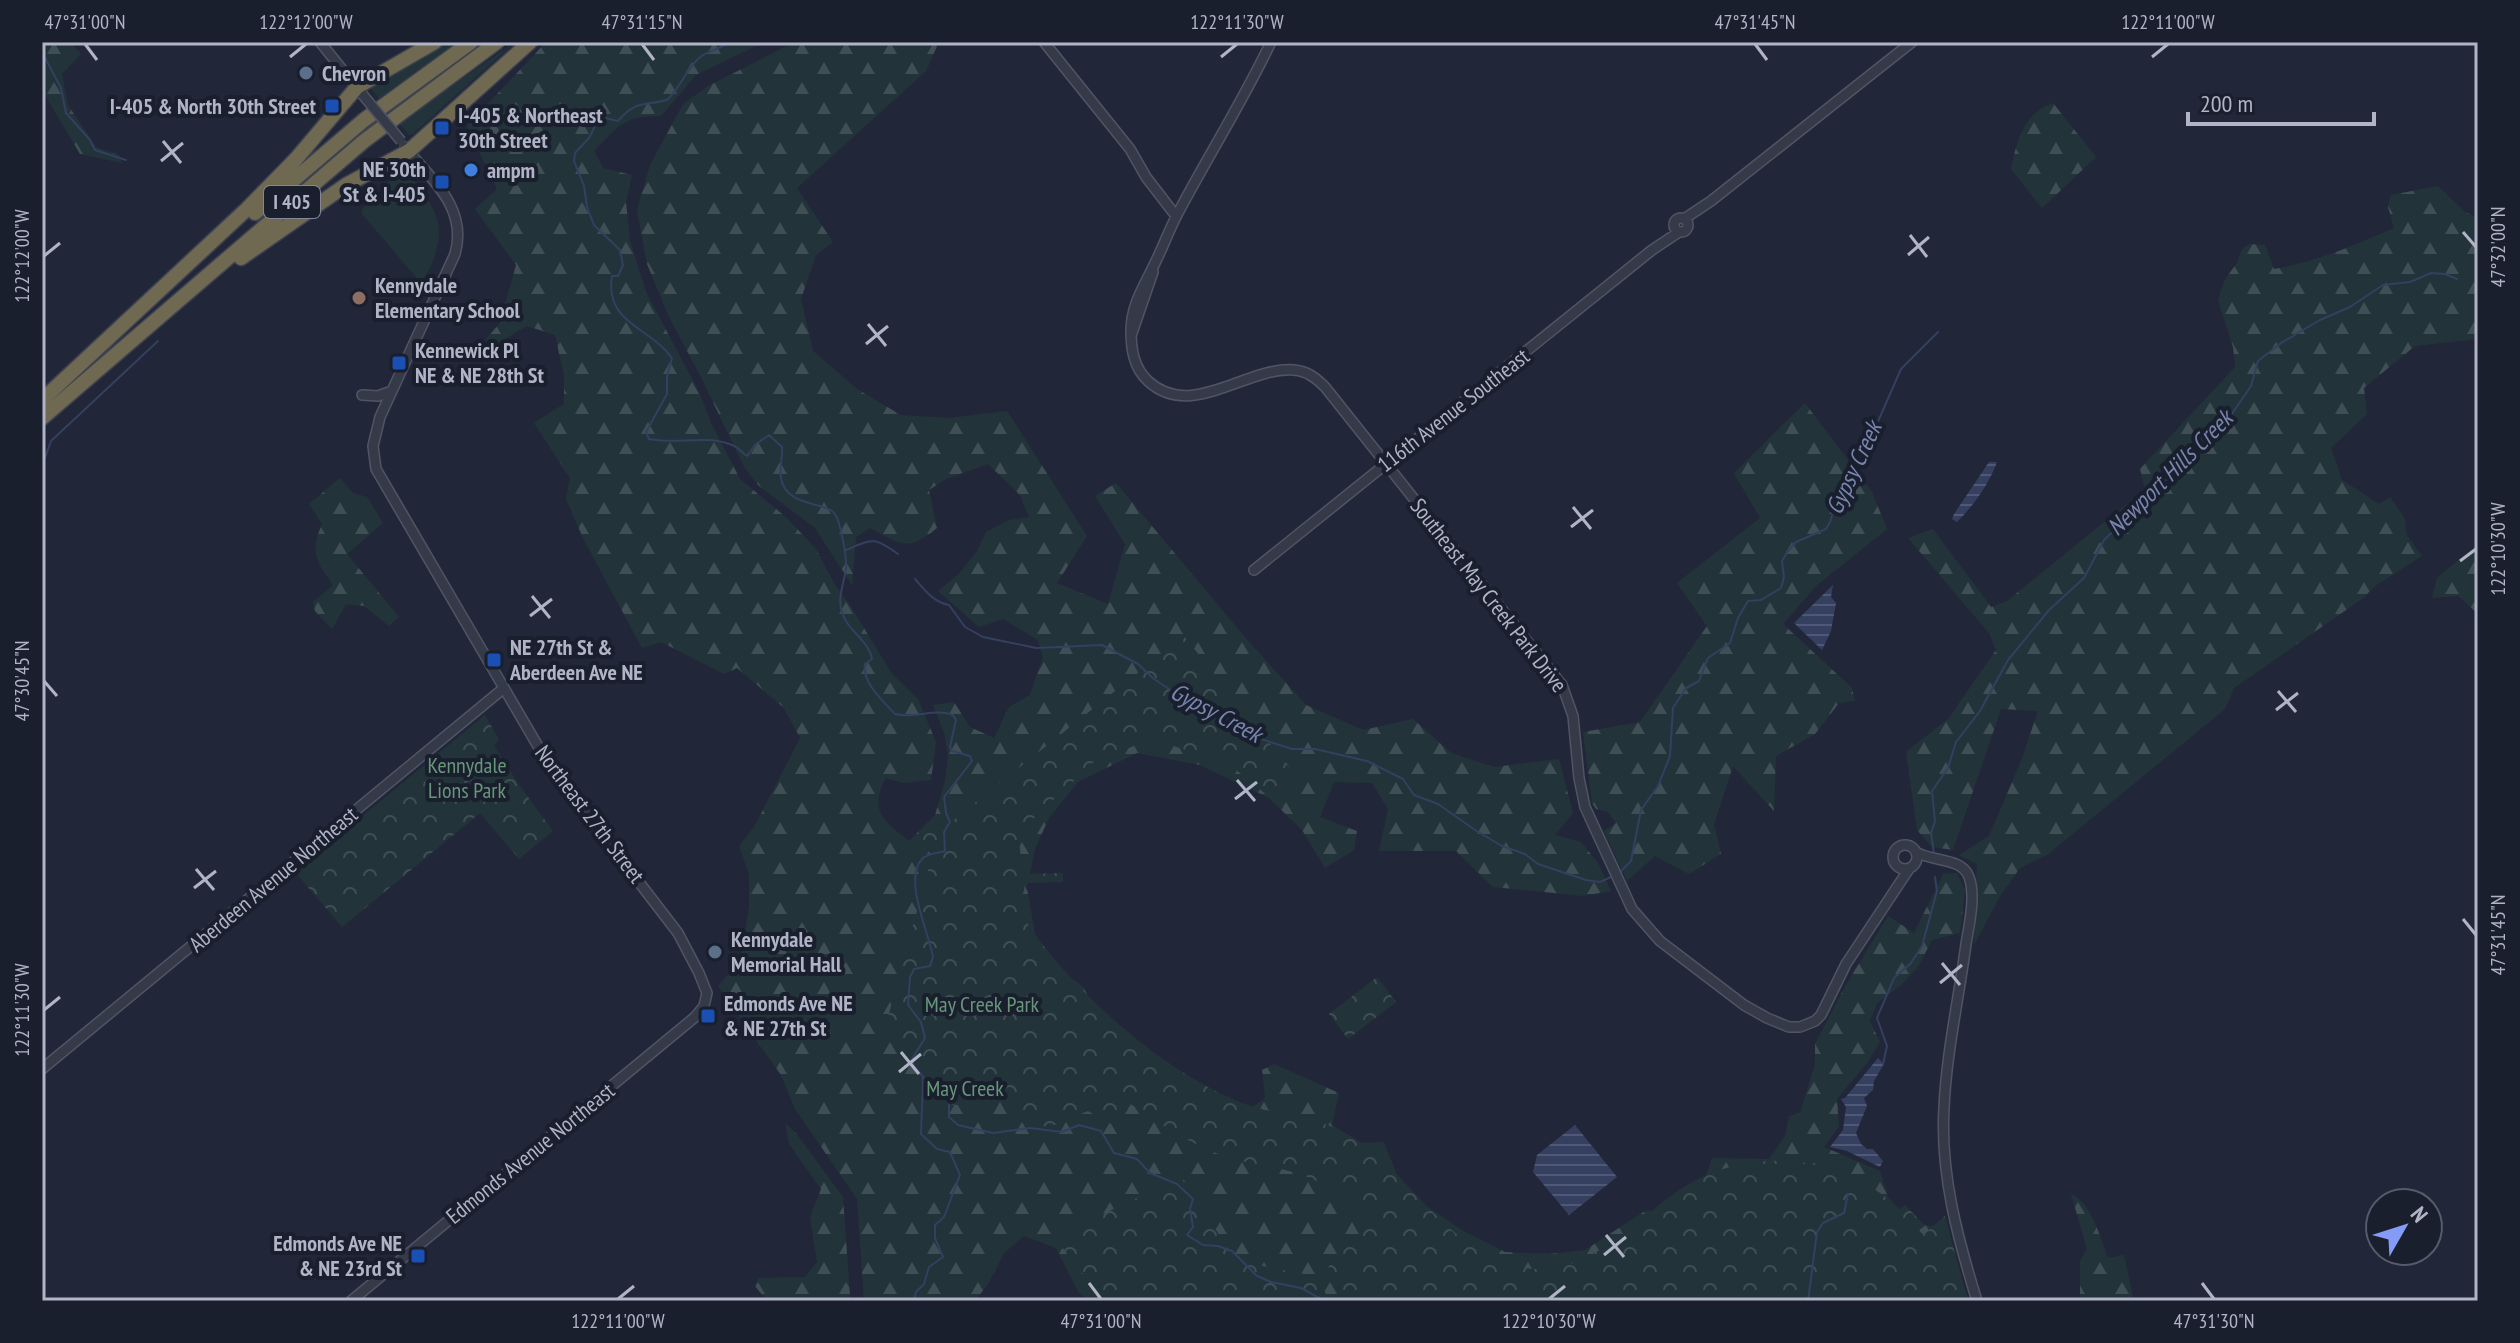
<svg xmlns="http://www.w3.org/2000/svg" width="2520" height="1343" viewBox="0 0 2520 1343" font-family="'PT Sans Narrow',sans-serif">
<defs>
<pattern id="forest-firs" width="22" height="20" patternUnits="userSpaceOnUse" patternTransform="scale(2)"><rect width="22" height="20" fill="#23333a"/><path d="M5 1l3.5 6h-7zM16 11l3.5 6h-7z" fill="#404e55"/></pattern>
<pattern id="park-crowns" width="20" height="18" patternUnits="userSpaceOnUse" patternTransform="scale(2)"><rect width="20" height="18" fill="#23333a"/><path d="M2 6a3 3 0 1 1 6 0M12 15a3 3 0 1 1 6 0" fill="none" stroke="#404e55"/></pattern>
<pattern id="water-rules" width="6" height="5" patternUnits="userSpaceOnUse" patternTransform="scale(2)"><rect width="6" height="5" fill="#353f60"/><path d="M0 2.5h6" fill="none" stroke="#505875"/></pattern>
</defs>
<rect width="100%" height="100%" fill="#212739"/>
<path fill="#23333a" d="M442,42H458L379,99L369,86Z
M515,42L413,134L409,135L399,123Z
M409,172C430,204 449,220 433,260C430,269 427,275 420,282L362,214V209L382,191L381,185Z"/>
<path fill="url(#forest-firs)" d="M42,42H70L81,54L62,74L68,105L96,147L119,155L122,163L80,154L45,95Z
M546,42H764L696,75L661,116C625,115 618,126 594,151L603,168L632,175L626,202L630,241L646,292L699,392L712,425L740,479L787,518L816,549L835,585L850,605L892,674L918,699L936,742L931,780L903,783L886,778C868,811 884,821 909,841L935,815L945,781L948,756L944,732L933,705L954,702L970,727L994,738L1009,707L1030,695L1043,657L1038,640L1003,619L979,627L938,591L959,574L977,551L986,532L1009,520L1029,517L1020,495L988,464L946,479L929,490L937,528C906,553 901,544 870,528L856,537L852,585L815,528L759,486L744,467L701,377L669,317L647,264L637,210L650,165L683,104L708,86L795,42H939L926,71L797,188L833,242L816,255L801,299L813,351L857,389L901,415L949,418L1007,411L1087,536L1057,583L1108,604L1125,544L1095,496L1116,483L1243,635L1306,705L1363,730L1413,719L1451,753L1494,767L1559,759L1573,813L1555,835L1581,842L1598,863L1611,891L1583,896L1493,887L1456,851H1379L1388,809L1372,783L1334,782L1320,817L1357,831L1354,850L1325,868L1302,830L1269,798L1200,765L1137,753L1078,782L1049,818L1035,849L1027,887L1035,934L1061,970L1083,987L1105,1026L1246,1112L1265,1098L1262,1070L1274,1064L1339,1093L1332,1125L1360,1143L1384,1142L1397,1175L1426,1206L1465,1232L1505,1252L1549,1254L1585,1250L1645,1211L1675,1209L1701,1190L1712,1158L1769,1159L1785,1136L1789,1116L1800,1113L1815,1064V1044L1847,983L1888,916L1914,933L1943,874L1957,873L1965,890L1960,933L1932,940L1918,967L1901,985L1877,1003L1870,1021L1880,1042L1867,1063L1837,1099L1839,1126L1824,1147L1880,1171L1888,1197L1912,1224L1943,1227L1969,1301H1089L1079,1293L1056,1248L1024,1236L1004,1253L988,1284L975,1301H864L857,1199L795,1109L781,1075L718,986L741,960L749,906V874L739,846L754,827L800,738L784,708L737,668L724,674L661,642L642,648L583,538L566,499L570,478L534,423L564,404V376L555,335L527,326L491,347L486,339L500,323L516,265L475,209L497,189L467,126Z
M2053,103L2096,157L2042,208L2011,169C2017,140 2023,114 2053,103Z
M2438,186L2465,212L2478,218V339L2415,346L2364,388L2367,414L2331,448L2342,480L2379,504L2390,497L2405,519L2407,535L2422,556L2375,586L2362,599L2234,688L2225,709L2047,855L2020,868L2000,896L1974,945L1977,864L1959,855L1989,836L2021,761L2038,711L2001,709L1953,850L1932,847L1917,830L1906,752L1948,719L1996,650L1989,633L1908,538L1933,529L1991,607L2007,601L2145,489L2140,469L2235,367L2233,347L2218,300L2225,279L2237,263L2242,249L2250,244L2265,245L2274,269C2316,262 2355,245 2394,228L2388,207L2391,195Z
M1805,403L1872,492L1887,529L1816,586L1783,624L1852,688L1855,701L1839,703L1815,734L1776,756L1774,811L1733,766L1714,824L1721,854L1689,874L1655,856L1627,881L1604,831L1616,823L1608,812L1596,809L1592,803L1583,732L1640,722L1707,626L1677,583L1760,518L1734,473Z
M340,478L353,493L367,497L383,523L347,554L399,617L389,626L364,606L346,604L332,629L315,611L313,602L333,585C316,561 310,552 322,524L309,504Z
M2478,544V614L2458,596L2432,598L2437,578Z
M785,1123L795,1132L843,1197L850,1295L847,1301H767L755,1286L759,1278L805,1277L817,1262L810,1217L821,1189L789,1144Z
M2071,1194C2092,1203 2100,1238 2108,1258L2124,1255L2134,1301H2080V1261L2087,1249Z"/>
<path fill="url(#park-crowns)" d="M1184,636L1303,785L1268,796L1229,764L1152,739L1095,761L1018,833L1023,874L1063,873V882L1024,883C1025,896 1024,919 1031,930C1036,939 1044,946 1050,954C1097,1011 1170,1074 1240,1102C1278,1117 1319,1115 1354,1138C1415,1178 1462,1273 1543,1269C1594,1267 1633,1224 1672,1195C1742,1144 1837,1151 1900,1209L1905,1205L1925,1226L1919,1230L1923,1235L1945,1216L1968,1301H1340L1328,1267L1368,1225C1349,1207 1330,1185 1305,1176C1278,1166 1248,1165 1221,1155C1188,1143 1158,1122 1129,1103L1115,1126L1088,1111L1047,1128L1005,1101L953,1105L887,1021L932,856L918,838L940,820L946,826Z
M485,715L499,740L494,745L517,782L553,831L519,859L480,813L342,927L295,872Z
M1377,977L1396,1002L1348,1039L1329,1014Z
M1182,1177L1236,1261L1320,1277L1328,1301H1104L1054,1237Z"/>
<path fill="url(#water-rules)" d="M1989,462H1997C1989,484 1974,505 1957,522L1952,519L1954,514Z
M1833,585L1831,597L1836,603L1831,631L1822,650L1794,623Z
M1878,1058L1884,1064L1874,1081L1873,1090L1864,1098L1867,1106L1856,1133L1861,1144L1867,1149H1873L1883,1161L1880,1167L1847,1151L1830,1147L1843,1130L1846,1107L1841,1099L1845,1098Z
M1575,1125L1617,1177L1569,1215L1533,1172L1537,1155Z"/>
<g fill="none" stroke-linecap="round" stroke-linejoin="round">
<path stroke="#353f60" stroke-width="2" d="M728,42C720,50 708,50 699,58C686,70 680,88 667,100C645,106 635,100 618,121L605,118L598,120L589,138L575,153L574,161L584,186L587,207L594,225L620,250L623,265L618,276H612C604,323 650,327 672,358L667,377V394L646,432L649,439C677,445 704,434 732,445C738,447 741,452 747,456L756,444L769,435L782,447C783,457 779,468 781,478C786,508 826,501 835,514C841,524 847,558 846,569C844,583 837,598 842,612C847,631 869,640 872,659L865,664C862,683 883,701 895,714C915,719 933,708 953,715L956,720L950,747L952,751L970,756L972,761L944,797L946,813L950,822L944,832L945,851C938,854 928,852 922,859C903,879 929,933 933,957L930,966L914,969L910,977L908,1005L921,1022L925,1038L912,1059L914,1066L935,1091L949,1100V1117L958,1125L993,1133L1030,1128L1062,1132L1079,1125L1101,1131L1114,1153L1137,1159L1150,1173L1177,1184L1193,1199L1190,1209L1193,1227L1187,1235L1203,1245L1218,1246L1232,1251L1257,1276L1271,1282L1301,1288L1323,1300L1337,1301
M42,52L61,88L66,113L90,140L95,150L126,160
M42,466L51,441L158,341
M846,550C873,539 873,536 898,554
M915,579C925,590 933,602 949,605L965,627L983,637L1036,648L1102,645L1138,664L1154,679L1204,712L1222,723L1236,726L1249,735L1292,749H1315L1367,761L1403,779L1414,795L1438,804L1475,830L1502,846L1525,854L1538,864L1586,880L1600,882L1611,877
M1934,854L1931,833L1935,821L1932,791L1948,768L1956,742L1980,711L2008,660L2049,610L2084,578L2104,540L2175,471L2207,432L2229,418L2251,386L2258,361L2281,343L2320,320L2350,307L2383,285L2410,282L2431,273L2445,274L2457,279
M1619,873L1631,861L1641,810L1658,786L1670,756L1673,708L1686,688L1699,681L1708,658L1730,643L1738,618L1748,601L1761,600L1781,588L1784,577L1782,561L1788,551L1796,542L1826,529L1830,522L1836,503L1854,476L1901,369L1938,332
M1883,1064L1887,1046L1877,1018L1894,978L1911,963L1922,946L1937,891L1935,877
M914,1301L916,1292L924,1284L929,1267L943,1257L935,1238V1225L944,1217L960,1175L950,1152L937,1149L921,1134L923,1078
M1808,1301L1817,1232L1823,1223L1844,1213L1848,1194"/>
<defs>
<path id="tertiary" d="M320,42L367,100
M1044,42L1130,149L1146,177L1176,216
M1271,42C1243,101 1208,156 1178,213C1169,230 1163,247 1155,263C1144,286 1131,305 1131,331C1131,350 1134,368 1148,381C1191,421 1247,366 1294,370C1307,371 1316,378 1325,387L1562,685L1573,716L1579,778L1585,807L1632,909L1660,941L1744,1005L1767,1018L1789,1027H1800L1815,1021L1821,1015L1846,964L1909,869
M1674 225a7 7 0 1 1 14 0a7 7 0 1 1-14 0Z
M1684,219L1711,201L1912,42
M1132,333L1153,272
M362,395L378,396L392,391
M1254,570L1652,250L1679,232
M1893 857a12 12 0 1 1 24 0a12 12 0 1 1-24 0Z
M1916,852C1932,862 1962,857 1969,877C1976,896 1969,925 1966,944C1959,997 1946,1056 1944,1108C1940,1174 1958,1239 1977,1301
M42,1069L504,688
M351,1301L695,1017L704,1006L707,993L699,973L678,933L549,765L376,469L373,446L380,417L455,254C468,208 432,180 405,147"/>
<path id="motorway" d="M255,213L364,120L471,42
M241,258L346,185L409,151L530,42
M42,400L248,208L296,159L357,87L435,42
M42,418L364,141L497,42"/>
</defs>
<use href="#tertiary" stroke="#505464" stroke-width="12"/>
<use href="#motorway" stroke="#3d4151" stroke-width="17"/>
<use href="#tertiary" stroke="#353a49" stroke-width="9"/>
<use href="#motorway" stroke="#6f6952" stroke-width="14"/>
<defs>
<path id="tertiary-bridge" d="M367,100L401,141"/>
</defs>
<use href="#tertiary-bridge" stroke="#505464" stroke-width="12" stroke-linecap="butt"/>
<use href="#tertiary-bridge" stroke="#353a49" stroke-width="9"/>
</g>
<path fill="none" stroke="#b0b4c6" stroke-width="3" d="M85,44L97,60M642,44L654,60M1755,44L1767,60M290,57L306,44M1221,57L1237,44M2152,57L2168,44M163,141L181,163M161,161L183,143M2463,232L2476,247M1910,235L1927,257M1908,255L1929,237M44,256L60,243M868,324L886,346M866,344L888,326M1573,507L1591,529M1571,527L1593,510M2460,561L2476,549M532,596L550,618M530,616L552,599M44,681L57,696M2278,691L2296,712M2276,710L2298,693M1237,780L1255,801M1235,799L1257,782M196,869L214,890M194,888L216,871M2463,919L2476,935M1942,963L1960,985M1940,983L1962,965M44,1010L60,997M901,1052L919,1074M899,1072L921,1054M1606,1235L1624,1257M1604,1255L1626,1237M1089,1283L1101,1299M2202,1283L2214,1299M618,1299L634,1286M1549,1299L1565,1286"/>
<g fill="#5c6f8a" stroke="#1a1f2e" stroke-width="3">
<circle cx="306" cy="73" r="8"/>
<circle cx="715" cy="952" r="8"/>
</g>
<g fill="#1a4fb4" stroke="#1a1f2e" stroke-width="3">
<rect x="324" y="98" width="16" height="16" rx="4"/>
<rect x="434" y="120" width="16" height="16" rx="4"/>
<rect x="434" y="174" width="16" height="16" rx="4"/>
<rect x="391" y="355" width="16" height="16" rx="4"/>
<rect x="486" y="652" width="16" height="16" rx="4"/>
<rect x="700" y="1008" width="16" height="16" rx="4"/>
<rect x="410" y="1248" width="16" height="16" rx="4"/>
</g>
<circle fill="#3f7fe0" stroke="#1a1f2e" stroke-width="3" cx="471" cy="170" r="8"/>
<circle fill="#8d6e63" stroke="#1a1f2e" stroke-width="3" cx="359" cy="298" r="8"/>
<g text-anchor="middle" stroke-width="8" stroke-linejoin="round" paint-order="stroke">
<rect fill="#1a1f2e" stroke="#838798" stroke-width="2" x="264" y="186" width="56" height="32" rx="6"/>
<g font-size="20" font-weight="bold" fill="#b0b4c6">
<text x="292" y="209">I 405</text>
</g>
<g font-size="22" font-weight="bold" fill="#b0b4c6" stroke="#1a1f2e" text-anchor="start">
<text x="322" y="81">Chevron</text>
<text x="316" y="114" text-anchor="end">I-405 &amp; North 30th Street</text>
<text x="458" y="123">I-405 &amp; Northeast<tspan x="458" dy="25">30th Street</tspan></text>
<text x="426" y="177" text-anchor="end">NE 30th<tspan x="426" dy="25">St &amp; I-405</tspan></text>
<text x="487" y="178">ampm</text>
<text x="375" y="293">Kennydale<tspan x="375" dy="25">Elementary School</tspan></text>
<text x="415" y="358">Kennewick Pl<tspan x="415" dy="25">NE &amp; NE 28th St</tspan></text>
<text x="510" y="655">NE 27th St &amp;<tspan x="510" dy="25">Aberdeen Ave NE</tspan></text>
<text x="731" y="947">Kennydale<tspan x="731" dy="25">Memorial Hall</tspan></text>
<text x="724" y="1011">Edmonds Ave NE<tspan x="724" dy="25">&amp; NE 27th St</tspan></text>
<text x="402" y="1251" text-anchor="end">Edmonds Ave NE<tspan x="402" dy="25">&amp; NE 23rd St</tspan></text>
</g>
<g font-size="22" fill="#b0b4c6" stroke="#1a1f2e">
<text transform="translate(1453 410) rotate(-38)" y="8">116th Avenue Southeast</text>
<text transform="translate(1489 595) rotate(52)" y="8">Southeast May Creek Park Drive</text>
<text transform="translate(590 814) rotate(53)" y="8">Northeast 27th Street</text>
<text transform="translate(273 879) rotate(-40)" y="8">Aberdeen Avenue Northeast</text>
<text transform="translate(530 1153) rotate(-39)" y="8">Edmonds Avenue Northeast</text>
</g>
<g font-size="22" fill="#67967b" stroke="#1a1f2e">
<text x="467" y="773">Kennydale<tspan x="467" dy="25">Lions Park</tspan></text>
<text x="982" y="1012">May Creek Park</text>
<text x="965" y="1096">May Creek</text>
</g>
<g font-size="24" font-style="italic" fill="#7885ae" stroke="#1a1f2e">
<text transform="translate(1854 468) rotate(-65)" y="8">Gypsy Creek</text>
<text transform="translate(2170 473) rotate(-45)" y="8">Newport Hills Creek</text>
<text transform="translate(1216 713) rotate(28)" y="8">Gypsy Creek</text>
</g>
</g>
<rect width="2520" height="1343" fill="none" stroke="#1a1f2e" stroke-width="88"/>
<g transform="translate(2404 1227) rotate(51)"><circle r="38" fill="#1a1f2e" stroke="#565b6b" stroke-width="2"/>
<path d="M0-6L14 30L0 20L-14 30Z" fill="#849bf7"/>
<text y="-12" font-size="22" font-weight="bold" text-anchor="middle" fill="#b0b4c6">N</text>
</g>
<path d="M2188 112v12h186v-12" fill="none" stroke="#b0b4c6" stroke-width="4"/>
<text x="2200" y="112" font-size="24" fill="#b0b4c6" stroke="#1a1f2e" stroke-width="6" paint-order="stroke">200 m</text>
<rect x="44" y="44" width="2432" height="1255" fill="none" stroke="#b0b4c6" stroke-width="3"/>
<g font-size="20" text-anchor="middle" fill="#b0b4c6">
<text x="85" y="29">47°31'00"N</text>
<text x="306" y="29">122°12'00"W</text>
<text x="642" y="29">47°31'15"N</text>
<text x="1237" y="29">122°11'30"W</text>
<text x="1755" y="29">47°31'45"N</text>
<text x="2168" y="29">122°11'00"W</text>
<text transform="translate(2498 247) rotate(-90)" y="7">47°32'00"N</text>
<text transform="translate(22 256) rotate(-90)" y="7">122°12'00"W</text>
<text transform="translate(2498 549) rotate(-90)" y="7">122°10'30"W</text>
<text transform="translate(22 681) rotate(-90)" y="7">47°30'45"N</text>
<text transform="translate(2498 935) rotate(-90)" y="7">47°31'45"N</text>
<text transform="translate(22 1010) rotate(-90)" y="7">122°11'30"W</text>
<text x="618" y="1328">122°11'00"W</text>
<text x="1101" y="1328">47°31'00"N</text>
<text x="1549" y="1328">122°10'30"W</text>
<text x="2214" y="1328">47°31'30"N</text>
</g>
</svg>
